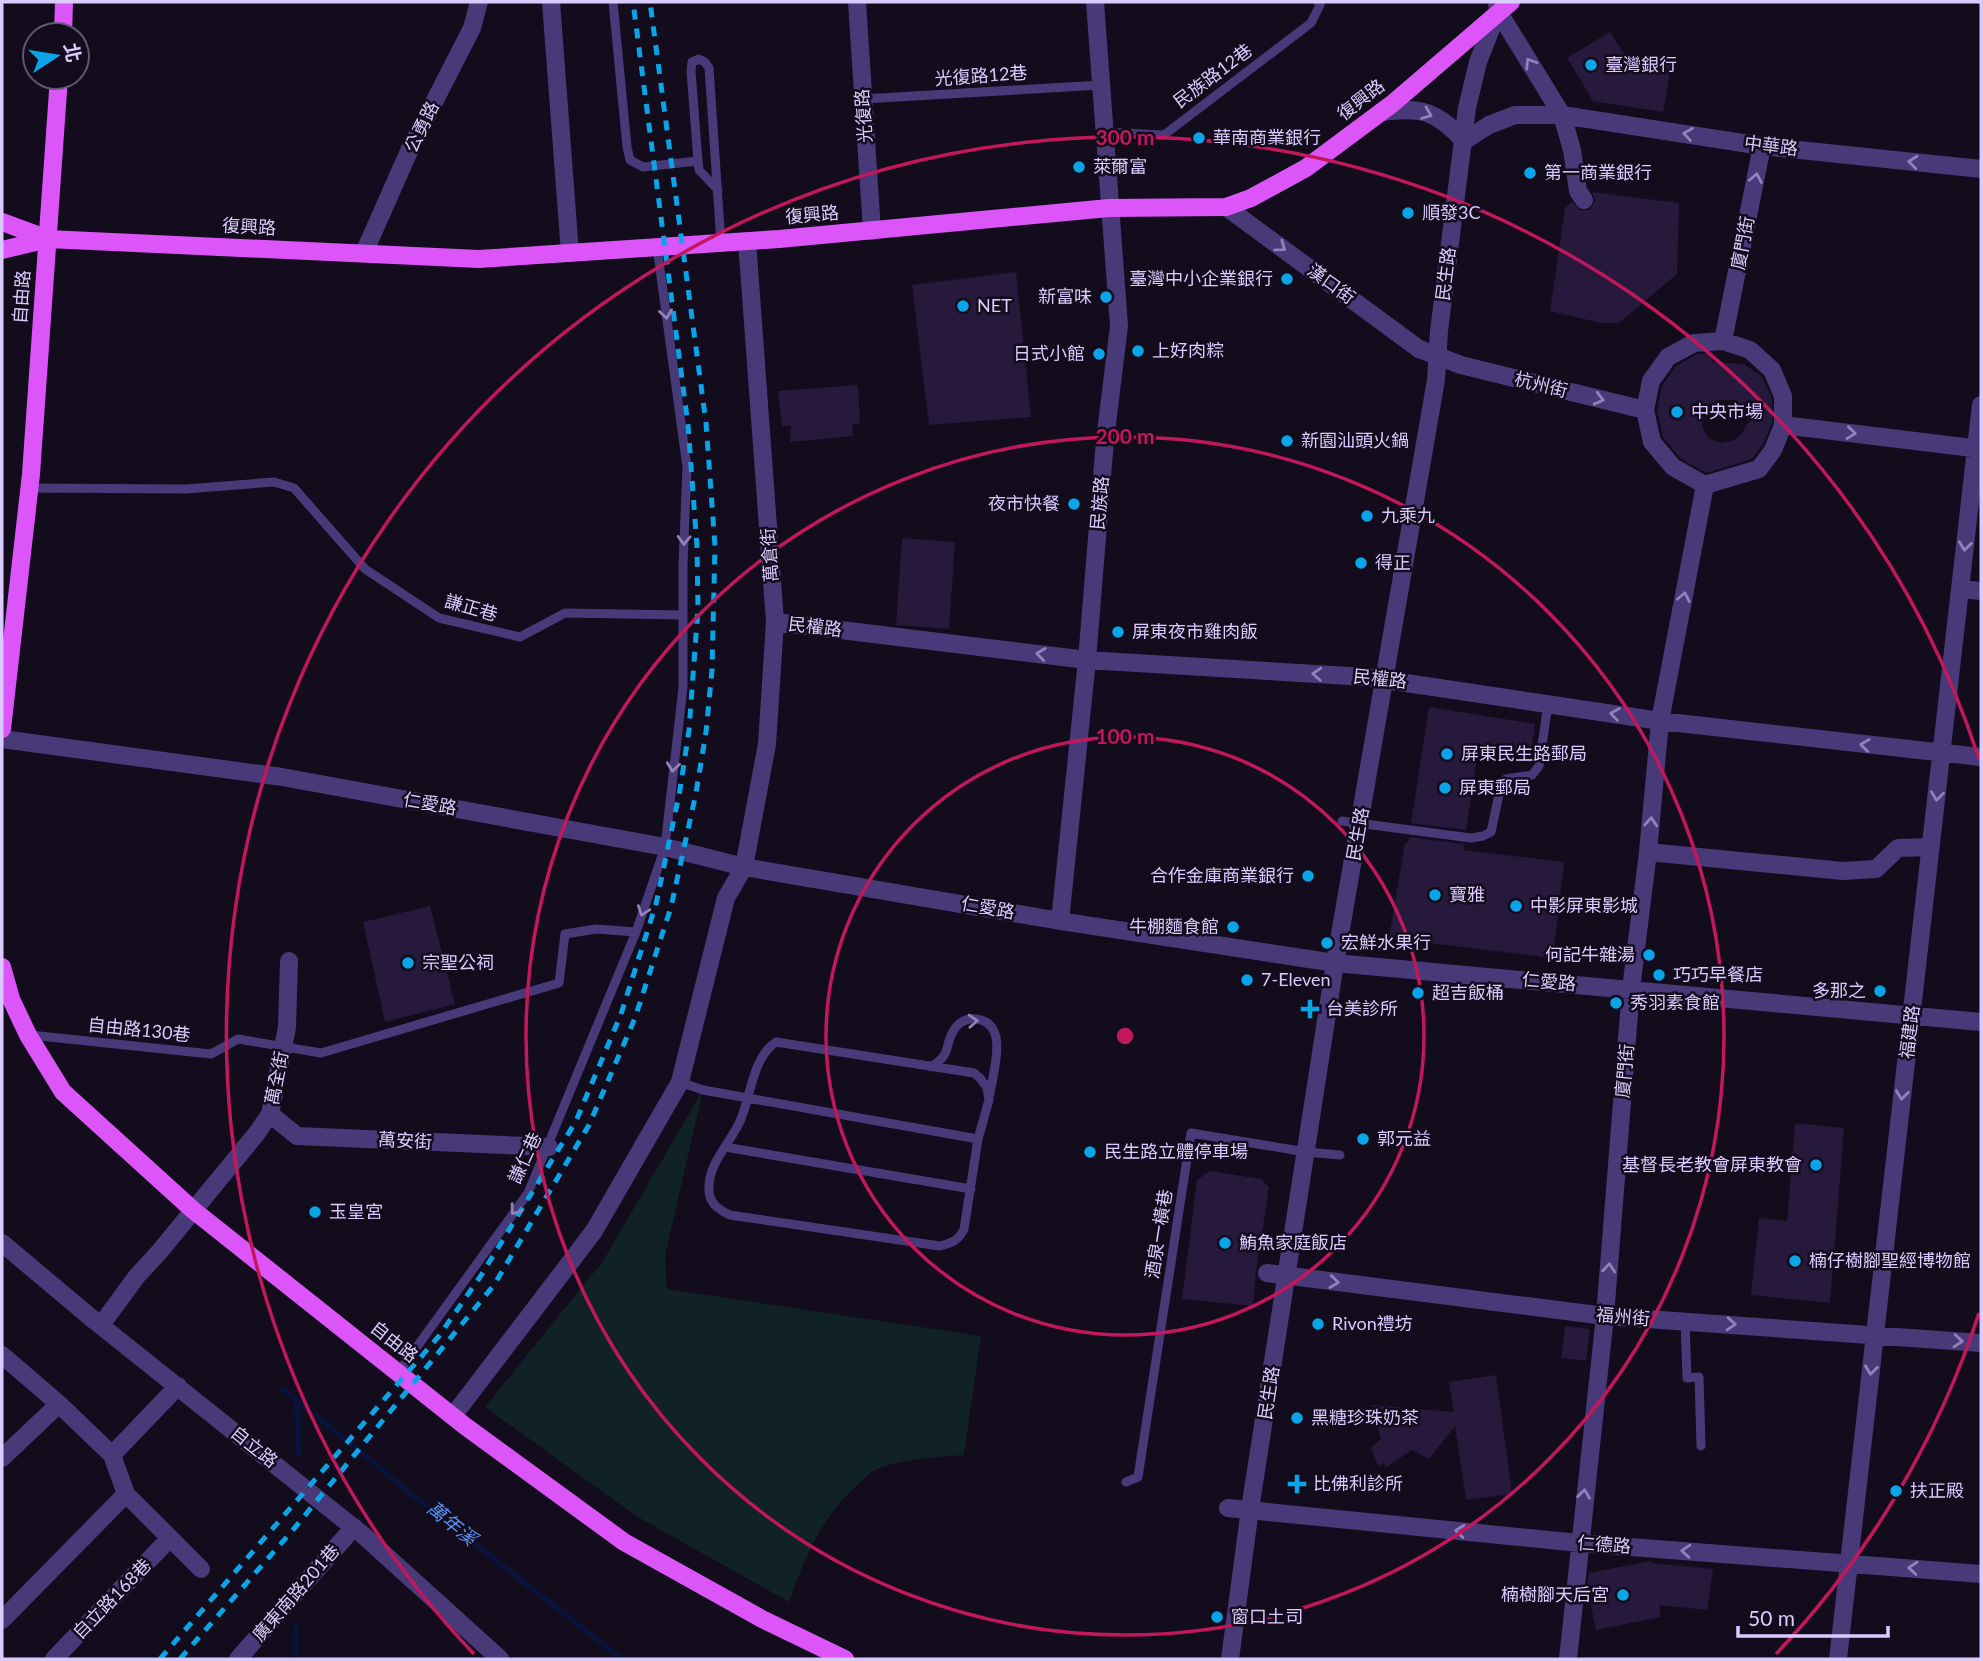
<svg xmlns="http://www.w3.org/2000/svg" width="1983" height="1661" viewBox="0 0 1983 1661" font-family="Lato,'Noto Sans TC',sans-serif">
<rect width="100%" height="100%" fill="#120c1c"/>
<path fill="#102226" d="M703,1090L665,1256L667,1289L981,1336L964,1455C937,1457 898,1459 873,1471C869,1474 864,1478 861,1482C823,1513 805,1557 789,1602L636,1516L485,1407L603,1261Z"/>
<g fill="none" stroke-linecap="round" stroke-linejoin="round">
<path stroke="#0a1237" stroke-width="6" d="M282,1388L414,1496L622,1659
M297,1400L299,1454
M295,1659L296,1624"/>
</g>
<path fill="#27193c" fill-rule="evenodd" d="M1610,32L1626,57L1672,61L1663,112L1593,101L1567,58Z
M1592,192L1679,203L1677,274L1619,323H1601L1550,311L1565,208L1572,202L1580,210H1590L1595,200Z
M1016,272L1031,417L929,425L912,285Z
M1709,353L1713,362L1744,364L1761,376L1772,398V423L1763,444L1752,459L1706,473L1680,458L1663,437L1657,410L1662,386L1676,366L1697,354ZM1719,400H1735L1749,421L1742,433L1734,440L1720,443L1708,438L1702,426L1705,409Z
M858,385L860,423L852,425L853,436L790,442L791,426H782L778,391Z
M902,538L955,542L949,629L896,625Z
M1429,707L1535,724L1530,760L1478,752L1466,830L1411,823Z
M1409,837L1464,844L1463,850L1564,862L1553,958L1389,938L1405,843H1408Z
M430,906L455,1004L385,1022L363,922Z
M1795,1123L1844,1128L1830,1303L1751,1295L1759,1218L1787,1221Z
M1210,1171L1261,1179L1269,1187L1256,1271L1253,1306L1182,1299L1197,1180Z
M1565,1326L1590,1329L1586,1361L1561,1358Z
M1496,1375L1512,1494L1466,1500L1455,1426L1429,1459L1412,1450L1386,1467L1384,1463L1378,1466L1371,1448L1381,1439L1372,1405L1454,1412L1449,1382Z
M1650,1561L1651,1563L1713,1569L1707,1610L1659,1605L1661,1617L1596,1630L1587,1586L1589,1573Z"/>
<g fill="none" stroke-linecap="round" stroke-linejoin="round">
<path stroke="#483979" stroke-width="9" d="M613,2L627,147L630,160L643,167L698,161
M863,99L1101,85
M1104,132L1164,135L1311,23L1320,5L1318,2
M718,190L699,170L698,161L691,71L692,62L699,59L705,62L709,68L721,243
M29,488L186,489L274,482L294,488L365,569L439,618L520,637L565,613L683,615
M1342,821L1471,838L1483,836L1491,832L1501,785L1506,779L1532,775L1539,766L1548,704
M30,1035L211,1054L238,1039L321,1053L559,983L565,934L596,929L636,932
M776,1042L974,1073L980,1078L987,1088L989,1100L978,1139L964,1229C959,1240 952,1243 940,1246L730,1215C717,1209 708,1202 709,1187C709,1162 732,1141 741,1119C751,1094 753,1057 776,1042Z
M931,1067C954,1053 943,1043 956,1027C961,1021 968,1018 976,1019C1010,1023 993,1071 990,1094
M680,1082L703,1090L978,1139
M725,1147L971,1189
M1685,1321L1687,1378L1699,1377L1701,1446
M398,1373L528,1193L636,932L665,847L683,687V565L687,467L657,247
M1126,1482L1138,1477L1191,1133L1306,1152L1340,1155"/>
<path stroke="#483979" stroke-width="18" d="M551,2L570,253
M857,2L872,231
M1498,11L1562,115L1572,150L1578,191L1584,200
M1381,112C1422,107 1435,110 1464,141L1489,125L1515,115H1562L1762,146L1981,169
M1226,207L1419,349L1461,365L1645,410
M364,253L410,149L472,28L479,2
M1723,341L1750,350L1772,370L1783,396V425L1773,450L1759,469L1705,485L1673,467L1652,442L1645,410L1651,381L1668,357L1694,343Z
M1723,341L1762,146
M1783,425L1981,449
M1960,589L1981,591
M775,622L1087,660L1366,677L1660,721L1981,757
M2,739L282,777L665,847L744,867L1060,921L1335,963L1981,1022
M1648,852L1843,871L1876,869L1898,848L1931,847
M1060,921L1087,660L1105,440L1119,326L1095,2
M270,1114L297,1136L549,1147
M2,1243L95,1321L363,1535L500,1659
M1267,1273L1605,1316L1981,1343
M101,1325L137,1276L160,1251L257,1133L270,1114L287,1027L289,961
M2,1355L59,1404L112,1455L126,1494L201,1569
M453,1416L594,1231L680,1082L726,898L744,867L767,744L775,622L747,241
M112,1455L178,1386
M2,1458L59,1404
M1228,1508L1579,1543L1981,1574
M2,1620L126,1494
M54,1659L170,1538
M238,1659L354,1527
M1568,1659L1605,1316L1631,989L1648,852L1660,721L1705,485
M1838,1659L1981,405"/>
<path stroke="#483979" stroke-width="18" d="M1230,1659L1250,1509L1335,963L1436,380L1439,331L1467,108L1478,62L1498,11L1497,2"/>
<path stroke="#dc55f8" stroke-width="18" d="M63,35L64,2
M2,222L48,239
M2,250L48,239L479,259L779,239L1109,208L1226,207L1251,198L1306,168L1392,104L1511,2
M2,729L31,474L59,77
M2,967L11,999L28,1035L63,1092L193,1210L465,1426L624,1542L762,1619L845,1659"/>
<path stroke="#0aa5e8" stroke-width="5" stroke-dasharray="10 9" stroke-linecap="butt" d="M160,1659L439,1336L480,1277L576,1121L621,1014L656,904L680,790L689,730L698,608L697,547L688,425L633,2
M180,1659L292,1531L494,1285L589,1125L635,1018L671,907L696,793L706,732L712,670L715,546L706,423L650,2"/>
</g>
<defs><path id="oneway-chevron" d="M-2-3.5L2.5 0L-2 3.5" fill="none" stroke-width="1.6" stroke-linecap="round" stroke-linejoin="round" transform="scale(1.75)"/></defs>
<g stroke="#9182bb">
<use href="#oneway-chevron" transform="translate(1530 63) rotate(-122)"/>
<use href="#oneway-chevron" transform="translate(1427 114) rotate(21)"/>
<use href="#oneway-chevron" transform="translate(1688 134) rotate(-171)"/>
<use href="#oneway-chevron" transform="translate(1913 162) rotate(-174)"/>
<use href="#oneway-chevron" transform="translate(1756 178) rotate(-79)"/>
<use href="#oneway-chevron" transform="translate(1281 247) rotate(36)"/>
<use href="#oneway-chevron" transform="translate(666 314) rotate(82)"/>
<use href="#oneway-chevron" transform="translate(1599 399) rotate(14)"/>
<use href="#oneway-chevron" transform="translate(1851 433) rotate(7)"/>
<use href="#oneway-chevron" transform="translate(684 540) rotate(92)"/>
<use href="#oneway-chevron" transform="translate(1965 546) rotate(97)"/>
<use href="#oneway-chevron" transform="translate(1684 597) rotate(-79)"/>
<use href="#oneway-chevron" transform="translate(1041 654) rotate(-173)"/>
<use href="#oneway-chevron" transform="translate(1317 674) rotate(-177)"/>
<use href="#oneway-chevron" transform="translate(1615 714) rotate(-171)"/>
<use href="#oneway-chevron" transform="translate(1865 745) rotate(-173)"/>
<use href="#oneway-chevron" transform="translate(673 767) rotate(97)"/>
<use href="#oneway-chevron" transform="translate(1937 796) rotate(97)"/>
<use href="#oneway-chevron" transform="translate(1651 822) rotate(-85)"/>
<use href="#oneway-chevron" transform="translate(643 911) rotate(109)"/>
<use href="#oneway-chevron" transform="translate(973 1021) rotate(-3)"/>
<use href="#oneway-chevron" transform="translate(1902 1095) rotate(97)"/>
<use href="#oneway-chevron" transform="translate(515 1210) rotate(126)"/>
<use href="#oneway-chevron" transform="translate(1609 1268) rotate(-85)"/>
<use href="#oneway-chevron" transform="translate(1334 1282) rotate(7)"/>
<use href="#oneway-chevron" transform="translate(1731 1324) rotate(4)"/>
<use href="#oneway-chevron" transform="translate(1958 1341) rotate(5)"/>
<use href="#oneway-chevron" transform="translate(1871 1370) rotate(97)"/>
<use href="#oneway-chevron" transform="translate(1584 1494) rotate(-83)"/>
<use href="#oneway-chevron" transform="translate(1460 1531) rotate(-174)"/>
<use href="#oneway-chevron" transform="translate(1686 1551) rotate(-176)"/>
<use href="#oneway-chevron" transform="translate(1913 1568) rotate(-175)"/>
</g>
<g fill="none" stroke="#c2185b" stroke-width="3.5">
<circle cx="1125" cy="1036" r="299"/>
<circle cx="1125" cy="1036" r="599"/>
<path d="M1979 1313A898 898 0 0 1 1776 1654M474 1654A898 898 0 1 1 1979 759"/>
</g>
<g fill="#0aa5e8" stroke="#120c1c" stroke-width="2.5">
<circle cx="1591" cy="65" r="7"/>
<circle cx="1199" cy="138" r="7"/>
<circle cx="1079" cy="167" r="7"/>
<circle cx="1530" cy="173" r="7"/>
<circle cx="1408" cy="213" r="7"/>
<circle cx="1287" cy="279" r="7"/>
<circle cx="1106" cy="297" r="7"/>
<circle cx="963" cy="306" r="7"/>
<circle cx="1138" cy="351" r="7"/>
<circle cx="1099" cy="354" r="7"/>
<circle cx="1677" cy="412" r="7"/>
<circle cx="1287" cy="441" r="7"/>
<circle cx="1074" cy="504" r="7"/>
<circle cx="1367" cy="516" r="7"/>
<circle cx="1361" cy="563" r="7"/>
<circle cx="1118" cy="632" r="7"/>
<circle cx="1447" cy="754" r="7"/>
<circle cx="1445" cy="788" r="7"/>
<circle cx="1308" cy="876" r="7"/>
<circle cx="1435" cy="895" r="7"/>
<circle cx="1516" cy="906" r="7"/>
<circle cx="1233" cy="927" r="7"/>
<circle cx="1327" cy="943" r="7"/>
<circle cx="1649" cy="955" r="7"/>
<circle cx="408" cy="963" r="7"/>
<circle cx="1659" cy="975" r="7"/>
<circle cx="1247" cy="980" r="7"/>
<circle cx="1880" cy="991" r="7"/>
<circle cx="1418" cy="993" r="7"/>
<circle cx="1616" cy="1003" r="7"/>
<path d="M1306.5 998.5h7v7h7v7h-7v7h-7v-7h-7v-7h7z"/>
<circle cx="1363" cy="1139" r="7"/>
<circle cx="1090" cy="1152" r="7"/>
<circle cx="1816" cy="1165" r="7"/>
<circle cx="315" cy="1212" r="7"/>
<circle cx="1225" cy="1243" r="7"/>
<circle cx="1795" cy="1261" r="7"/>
<circle cx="1318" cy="1324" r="7"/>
<circle cx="1297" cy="1418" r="7"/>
<path d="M1293.5 1473.5h7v7h7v7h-7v7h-7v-7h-7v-7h7z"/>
<circle cx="1896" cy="1491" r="7"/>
<circle cx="1623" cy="1595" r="7"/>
<circle cx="1217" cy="1617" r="7"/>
</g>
<g text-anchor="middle" stroke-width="5" stroke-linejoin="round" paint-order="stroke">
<g font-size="18" fill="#dacafd" stroke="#120c1c" text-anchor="start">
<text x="1605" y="71">臺灣銀行</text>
<text x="1213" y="144">華南商業銀行</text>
<text x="1093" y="173">萊爾富</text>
<text x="1544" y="179">第一商業銀行</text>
<text x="1422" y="219">順發3C</text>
<text x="1273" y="285" text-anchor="end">臺灣中小企業銀行</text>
<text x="1092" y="303" text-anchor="end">新富味</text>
<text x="977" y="312">NET</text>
<text x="1152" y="357">上好肉粽</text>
<text x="1085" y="360" text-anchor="end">日式小館</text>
<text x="1691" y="418">中央市場</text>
<text x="1301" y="447">新園汕頭火鍋</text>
<text x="1060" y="510" text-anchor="end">夜市快餐</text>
<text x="1381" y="522">九乘九</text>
<text x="1375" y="569">得正</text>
<text x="1132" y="638">屏東夜市雞肉飯</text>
<text x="1461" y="760">屏東民生路郵局</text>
<text x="1459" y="794">屏東郵局</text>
<text x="1294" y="882" text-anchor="end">合作金庫商業銀行</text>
<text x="1449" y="901">寶雅</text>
<text x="1530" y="912">中影屏東影城</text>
<text x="1219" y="933" text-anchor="end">牛棚麵食館</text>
<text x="1341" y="949">宏鮮水果行</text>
<text x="1635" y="961" text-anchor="end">何記牛雜湯</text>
<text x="422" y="969">宗聖公祠</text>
<text x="1673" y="981">巧巧早餐店</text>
<text x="1261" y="986">7-Eleven</text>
<text x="1866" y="997" text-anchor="end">多那之</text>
<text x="1432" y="999">超吉飯桶</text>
<text x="1630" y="1009">秀羽素食館</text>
<text x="1326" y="1015">台美診所</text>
<text x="1377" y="1145">郭元益</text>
<text x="1104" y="1158">民生路立體停車場</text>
<text x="1802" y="1171" text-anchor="end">基督長老教會屏東教會</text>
<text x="329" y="1218">玉皇宮</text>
<text x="1239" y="1249">鮪魚家庭飯店</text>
<text x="1809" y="1267">楠仔樹腳聖經博物館</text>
<text x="1332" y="1330">Rivon禮坊</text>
<text x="1311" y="1424">黑糖珍珠奶茶</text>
<text x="1313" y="1490">比佛利診所</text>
<text x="1910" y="1497">扶正殿</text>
<text x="1609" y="1601" text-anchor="end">楠樹腳天后宮</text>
<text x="1231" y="1623">窗口土司</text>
</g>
<g font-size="18" fill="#dacafd" stroke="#120c1c">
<text transform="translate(981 76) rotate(-4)" y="6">光復路12巷</text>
<text transform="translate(1213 76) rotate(-37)" y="6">民族路12巷</text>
<text transform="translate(1361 100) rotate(-38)" y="6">復興路</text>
<text transform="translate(864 116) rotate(-94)" y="6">光復路</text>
<text transform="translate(422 127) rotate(-64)" y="6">公勇路</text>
<text transform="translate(1771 146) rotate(7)" y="6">中華路</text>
<text transform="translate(812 215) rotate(-5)" y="6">復興路</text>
<text transform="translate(249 227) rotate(3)" y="6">復興路</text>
<text transform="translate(1743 243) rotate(-79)" y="6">廈門街</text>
<text transform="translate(1446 274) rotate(-83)" y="6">民生路</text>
<text transform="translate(1331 284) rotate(36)" y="6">漢口街</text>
<text transform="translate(22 297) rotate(-86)" y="6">自由路</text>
<text transform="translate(1541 385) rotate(14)" y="6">杭州街</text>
<text transform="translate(1100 503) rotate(-85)" y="6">民族路</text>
<text transform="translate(770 555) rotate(-94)" y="6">萬倉街</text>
<text transform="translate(471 608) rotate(16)" y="6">謙正巷</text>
<text transform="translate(815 627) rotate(7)" y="6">民權路</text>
<text transform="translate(1380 679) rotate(6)" y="6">民權路</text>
<text transform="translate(430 804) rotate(10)" y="6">仁愛路</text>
<text transform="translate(1358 834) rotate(-80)" y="6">民生路</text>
<text transform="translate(988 908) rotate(10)" y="6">仁愛路</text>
<text transform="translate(1549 982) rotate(5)" y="6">仁愛路</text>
<text transform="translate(139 1030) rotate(6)" y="6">自由路130巷</text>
<text transform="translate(1910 1032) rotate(-83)" y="6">福建路</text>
<text transform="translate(1625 1071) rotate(-85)" y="6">廈門街</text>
<text transform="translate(277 1078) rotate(-79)" y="6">萬全街</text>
<text transform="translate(405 1141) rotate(3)" y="6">萬安街</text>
<text transform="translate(525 1158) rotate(-65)" y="6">謙仁巷</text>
<text transform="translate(1159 1234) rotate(-81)" y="6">酒泉一橫巷</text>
<text transform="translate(1623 1317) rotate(5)" y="6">福州街</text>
<text transform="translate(394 1342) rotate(38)" y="6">自由路</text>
<text transform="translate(1269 1393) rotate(-81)" y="6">民生路</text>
<text transform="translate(254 1447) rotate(39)" y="6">自立路</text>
<text transform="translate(1604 1545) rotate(4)" y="6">仁德路</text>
<text transform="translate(296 1593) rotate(-49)" y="6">廣東南路201巷</text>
<text transform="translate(112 1599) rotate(-46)" y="6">自立路168巷</text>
</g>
<g font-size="19" font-style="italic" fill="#5c91f8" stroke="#120c1c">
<text transform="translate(452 1523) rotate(39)" y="7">萬年溪</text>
</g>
</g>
<circle cx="1125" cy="1036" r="10" fill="#c2185b" stroke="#120c1c" stroke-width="3.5"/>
<g font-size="21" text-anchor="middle" font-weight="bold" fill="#c2185b" stroke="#120c1c" stroke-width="5" stroke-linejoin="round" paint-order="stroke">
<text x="1125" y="145">300 m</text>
<text x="1125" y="444">200 m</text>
<text x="1125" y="744">100 m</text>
</g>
<rect width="1983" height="1661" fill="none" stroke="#dacafd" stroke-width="7"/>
<g transform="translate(56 56) rotate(78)"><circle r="33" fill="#120c1c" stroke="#625876" stroke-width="2"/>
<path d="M0-5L12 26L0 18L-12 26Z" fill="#0aa5e8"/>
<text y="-10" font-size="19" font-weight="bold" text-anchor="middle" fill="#dacafd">北</text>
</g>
<path d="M1738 1626v10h150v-10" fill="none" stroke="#dacafd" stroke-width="3.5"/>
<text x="1748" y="1626" font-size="21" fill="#dacafd" stroke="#120c1c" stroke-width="5" paint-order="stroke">50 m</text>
</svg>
